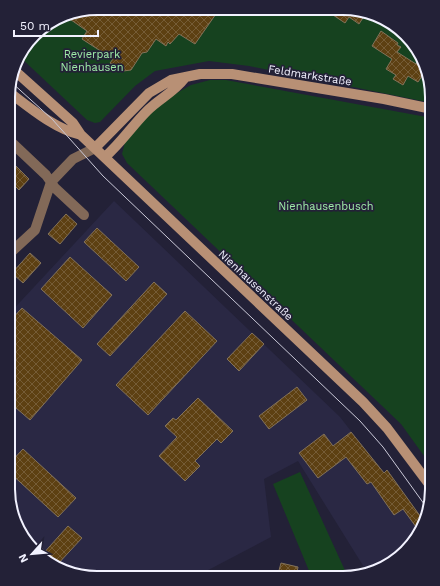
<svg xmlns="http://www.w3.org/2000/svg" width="440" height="586" viewBox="0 0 440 586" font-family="'Work Sans',sans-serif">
<defs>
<pattern id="building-cross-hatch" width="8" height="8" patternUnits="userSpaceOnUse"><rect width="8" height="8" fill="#5d4012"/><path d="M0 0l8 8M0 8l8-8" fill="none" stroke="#755c36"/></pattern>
</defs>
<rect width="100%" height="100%" fill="#232137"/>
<path fill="#2a2844" d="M114,201L340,417L422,523L417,538L383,569L367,572L298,461L264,479L271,537L193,578L86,577L47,563L17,529L8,489V315Z"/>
<path fill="#16421f" d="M355,9L397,26L423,57L432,103L249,66L209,61L155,71L135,86L100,122L95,123L87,120L19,56L38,30L68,13Z
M210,80H226L432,118V467L401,424L127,163L122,154L125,142L150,113L168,98L191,85Z
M300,472L348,577L312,578L273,484Z"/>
<path fill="url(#building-cross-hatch)" stroke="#83725a" d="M324,9H355L366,13L359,24L349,17L345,23Z
M218,11L195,44L179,34L170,44L168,42L166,46L156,39L147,52L142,53L131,70L123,71L110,63L113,59L82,39L87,31L64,15L68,13Z
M381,31L398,43L397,45L401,47L397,52L416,64L418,61L425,66L426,70L418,82L408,76L403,85L393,79L396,75L386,69L392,59L372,46Z
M9,159L29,179L19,190L9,180Z
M66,214L77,224L60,244L48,234Z
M97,228L139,267L126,281L84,242Z
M30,253L41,263L23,283L12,273Z
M70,257L112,295L83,328L41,289Z
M154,282L167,294L110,356L97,344Z
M22,308L82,360L30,420L8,401V323Z
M185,311L217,341L148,415L116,385Z
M252,333L264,344L239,371L227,359Z
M297,387L307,400L269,429L259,416Z
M198,398L233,431L221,443L217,439L195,461L200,466L185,481L159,456L177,437L165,426L173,418L176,420Z
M351,432L384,473L387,470L423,520L419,531L403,509L394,515L371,482L367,484L346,457L318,478L299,453L324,434L333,446Z
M23,449L76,498L58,517L8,471V465Z
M68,526L82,538L56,566L47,563L41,556Z
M281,563L298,567L296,578H277Z"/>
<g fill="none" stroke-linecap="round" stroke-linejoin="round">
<path stroke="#826958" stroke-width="10" d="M9,140L46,175L55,188L84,215
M8,255L35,230L51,182L73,159L95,148"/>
<path stroke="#b89075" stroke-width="10" d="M14,70L73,123L81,135L363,402L387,428L432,488
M9,92C30,108 55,129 81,135
M95,148L149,93L171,80L200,74H232L384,99L432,109
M105,157C121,143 132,126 147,111C159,99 174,92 184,79"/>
<path stroke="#cac9d8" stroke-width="1" d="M10,81L52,119L103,176L360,421L383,447L427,508"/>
</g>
<g text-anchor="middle" stroke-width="3.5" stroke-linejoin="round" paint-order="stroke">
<g font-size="11" fill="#9eeba7" stroke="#232137">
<text x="92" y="58">Revierpark<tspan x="92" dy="13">Nienhausen</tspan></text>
<text x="326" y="210">Nienhausenbusch</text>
</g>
<g font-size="11" fill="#f2f2ff" stroke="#232137">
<text transform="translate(310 75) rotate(9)" y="4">Feldmarkstraße</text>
<text transform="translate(256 285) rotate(43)" y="4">Nienhausenstraße</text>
</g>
</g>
<path d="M0 0H440V586H0ZM97 15H343A82 82 0 0 1 425 97V489A82 82 0 0 1 343 571H97A82 82 0 0 1 15 489V97A82 82 0 0 1 97 15Z" fill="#232137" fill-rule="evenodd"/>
<path fill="none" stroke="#f2f2ff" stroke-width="2" d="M97 15H343A82 82 0 0 1 425 97V489A82 82 0 0 1 343 571H97A82 82 0 0 1 15 489V97A82 82 0 0 1 97 15Z"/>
<g transform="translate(32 554) rotate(243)" stroke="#232137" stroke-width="3" paint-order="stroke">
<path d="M0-3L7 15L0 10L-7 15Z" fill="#f2f2ff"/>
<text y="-6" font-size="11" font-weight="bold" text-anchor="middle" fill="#f2f2ff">N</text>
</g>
<path d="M14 30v6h84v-6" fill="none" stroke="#f2f2ff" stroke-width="2"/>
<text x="20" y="30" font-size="12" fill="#f2f2ff" stroke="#232137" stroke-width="3" paint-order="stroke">50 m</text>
</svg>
